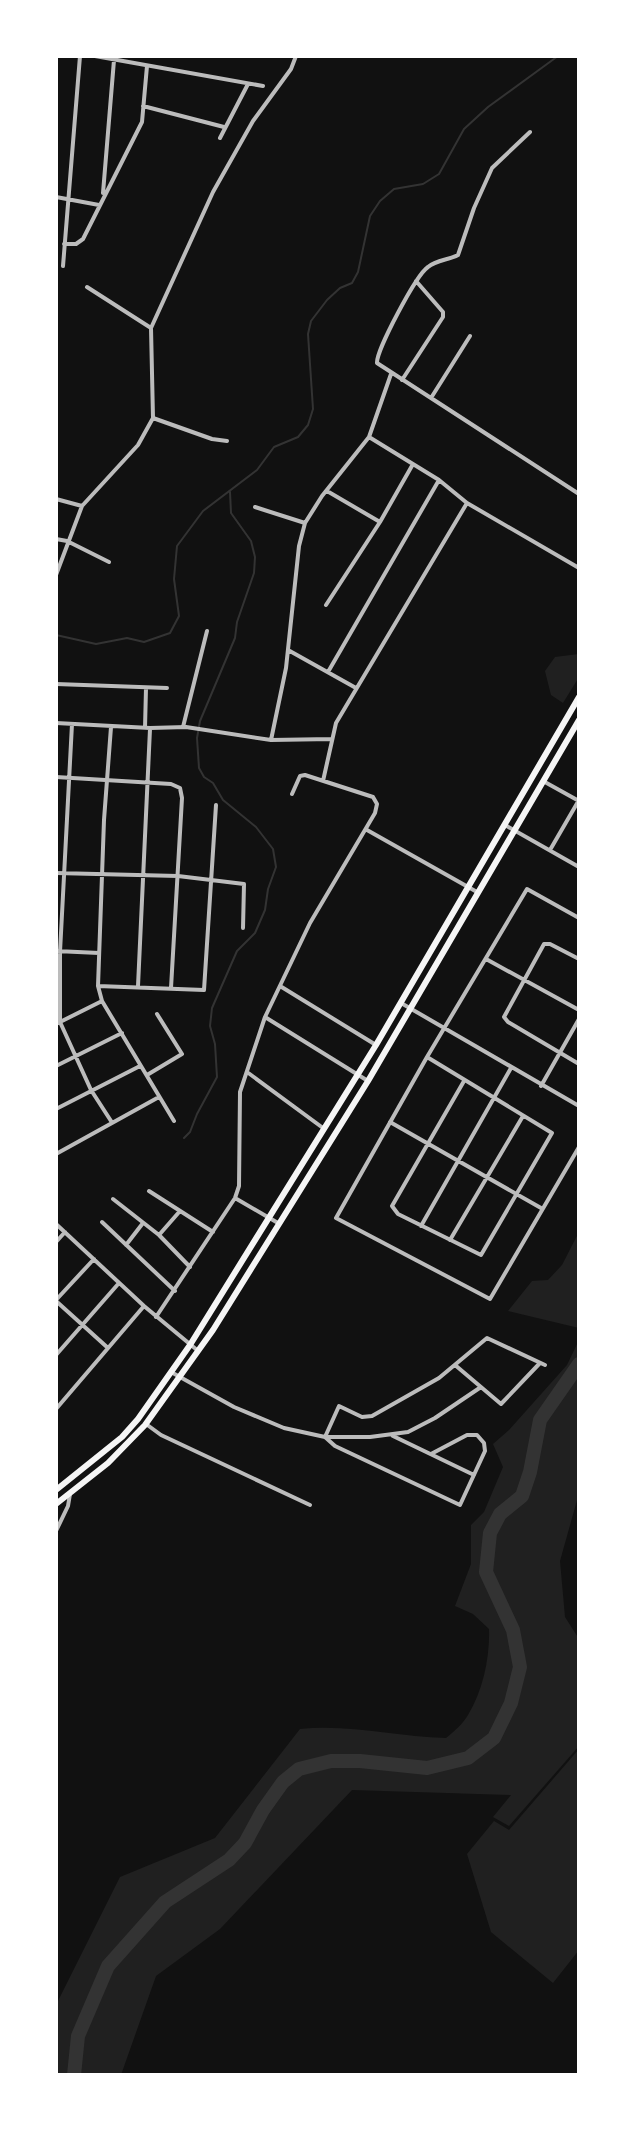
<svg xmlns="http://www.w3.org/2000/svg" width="635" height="2131" viewBox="0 0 635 2131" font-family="Manrope,sans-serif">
<rect width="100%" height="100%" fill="#111"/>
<path fill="#202020" d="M579,654V677L563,703L551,695L545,671L555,657Z
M579,1232V1328L508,1311L532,1281L548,1280L562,1265Z
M579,1340V1493L560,1561L565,1617L579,1639V1746L509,1826L493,1817L511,1795L352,1790L220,1929L156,1976L121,2075H56V2005L120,1877L215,1838L300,1729C351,1724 396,1737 446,1738C453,1732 463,1724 468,1715C483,1691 490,1657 489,1629L473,1614L455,1606L471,1564V1525L484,1512L503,1467L493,1444L509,1430L567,1365Z
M579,1749V1950L553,1983L491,1932L467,1854L494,1821L509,1830Z"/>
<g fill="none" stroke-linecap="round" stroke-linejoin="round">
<path stroke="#333" stroke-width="2" d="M56,635L96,644L127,638L144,642L170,633L179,616L174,579L177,546L203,511L257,470L274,447L298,437L308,425L313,409L308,334L311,321L327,300L340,288L352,283L358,272L370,216L380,201L394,189L423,184L439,174L464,129L488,107L558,56
M184,1138L190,1132L197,1114L217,1077L215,1044L210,1026L212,1008L237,951L255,933L265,910L268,889L276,867L273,849L256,827L223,800L213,783L204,777L199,768L197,738L200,721L235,638L237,622L254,573L255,557L251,541L231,513L230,492"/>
<path stroke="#333" stroke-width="14" d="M74,2075L78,2036L108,1966L165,1902L229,1860L245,1843L263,1810L283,1782L299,1769L331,1761H360L427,1768L468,1758L494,1738L511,1703L520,1667L513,1630L486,1572L490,1533L500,1514L522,1496L530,1472L540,1420L579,1364"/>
<path stroke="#bcbcbc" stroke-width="4" d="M95,56L263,86
M143,106L224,127
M530,132L492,168L474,208L458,255C449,260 436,260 428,267C416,275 376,351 377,363L579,494
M220,138L248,84
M103,193L114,60
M56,197L99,205
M64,244H76L83,239L142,122L147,66
M63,266L80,56
M87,287L151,328
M402,380L443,317V312L416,281
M431,398L470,336
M153,418L212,439L227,441
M369,437L439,480L467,503L579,568
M327,491L380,522
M56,499L82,506
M255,507L305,523
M56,539L67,541L109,562
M56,575L82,506L138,445L153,418L151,328L213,192L253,121L291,69L296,56
M326,605L380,522L413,464
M288,650L356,688
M328,672L439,480
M56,684L167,688
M56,723L150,728L186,727L271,740L332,739
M72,724L60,952V1022L91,1090L111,1121
M111,727L104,820L98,986L102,1001L174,1121
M183,727L207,631
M145,728L146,688
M271,740L286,668L299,546L305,523L322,496L369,437L391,374
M56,777L171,784L180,788L182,798L171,988
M323,781L336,723L467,503
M543,781L579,801
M505,825L579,867
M367,830L477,892
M550,850L579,800
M56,873L178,876L244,884L243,928
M579,918L527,889L427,1057L336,1218L490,1299L579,1147
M56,951L99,953
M486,959L579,1010
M579,959L550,944H544L504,1017L508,1022L579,1064
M98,986L204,990L216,805
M138,986L150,729
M280,986L376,1045
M401,1003L579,1106
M265,1017L368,1081
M56,1024L102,1001
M427,1057L552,1133L481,1255L398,1214L392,1206L464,1081
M56,1066L122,1033
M247,1072L323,1128
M147,1075L182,1054L157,1014
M541,1086L579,1019
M56,1109L140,1066
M390,1122L541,1208
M56,1154L159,1097
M149,1191L213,1232
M235,1198L278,1223
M113,1199L159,1235L190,1267
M102,1222L175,1291
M56,1224L144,1306L197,1350
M421,1226L511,1068
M159,1235L180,1211
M450,1240L523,1116
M56,1242L65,1232
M126,1245L143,1223
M56,1300L94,1259
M56,1301L108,1348
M156,1317L235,1198L239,1186L240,1092L265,1017L310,923L375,813L377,804L373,797L305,775L300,776L292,794
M56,1355L119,1283
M455,1365L501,1404L540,1363
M171,1372L234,1407L284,1428L325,1437H370L408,1432L435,1418L481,1387
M56,1409L144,1306
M146,1424L161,1435L310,1505
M393,1436L474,1475
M431,1454L467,1435H477L484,1443L485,1451L460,1505L335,1446L325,1437L339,1406L362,1417L372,1416L439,1378L487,1338L545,1365
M56,1531L68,1506L70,1494"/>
<path stroke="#f5f5f5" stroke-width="6" d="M56,1490L122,1437L138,1419L190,1345L376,1045L579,697
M56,1504L108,1463L145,1425L213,1330L368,1081L579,720"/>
</g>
<rect width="635" height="2131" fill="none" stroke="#ffffff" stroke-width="116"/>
</svg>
